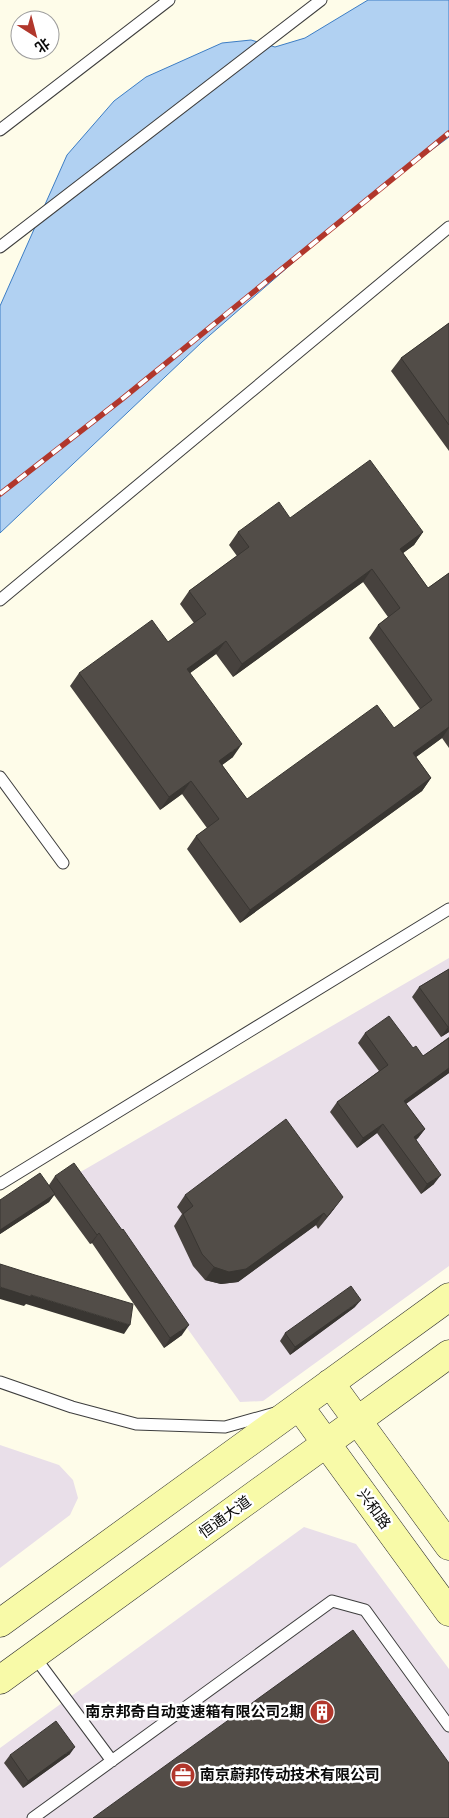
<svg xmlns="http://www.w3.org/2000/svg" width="449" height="1818" viewBox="0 0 449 1818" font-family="'Noto Serif','Noto Sans SC',serif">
<rect width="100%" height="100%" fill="#fefce9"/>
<path fill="#e9dfe9" d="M449,958V1266L263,1401L240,1402L77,1174Z
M0,1445L59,1465L73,1480L78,1498L70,1515L0,1568Z
M304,1527L356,1544L449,1669V1818H0V1748Z"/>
<path fill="#b1d1f2" stroke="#3d7dc4" d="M368,0H449V137L366,199L202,342L0,533V306L67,155L114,101L146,77L222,43L251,40L275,47L305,38Z"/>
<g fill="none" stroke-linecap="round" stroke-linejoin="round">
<defs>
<path id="service" d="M0,130L169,0
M0,247L321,0
M0,600L449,227
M0,777L63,863
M0,1184L449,909
M0,1382L72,1407L136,1424L225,1427L275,1413
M34,1656L112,1761
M33,1818L332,1601L365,1610L449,1726"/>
<path id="secondary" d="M330,1383L449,1546
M299,1406L449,1612
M0,1623L449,1297
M0,1680L449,1354"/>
</defs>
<use href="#service" stroke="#3d3d3d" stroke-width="13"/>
<use href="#secondary" stroke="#2c2c2c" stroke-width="29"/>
<use href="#service" stroke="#fff" stroke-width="11"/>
<use href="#secondary" stroke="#f8faa8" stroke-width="28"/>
<defs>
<path id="rail" d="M0,494L122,399L449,133"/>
</defs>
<use href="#rail" stroke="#b1372c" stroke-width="5.5"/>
<use href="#rail" stroke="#fff" stroke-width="4" stroke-dasharray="11" stroke-linecap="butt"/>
</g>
<path fill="#47423e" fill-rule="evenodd" d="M449,323V451L391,371L401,358Z
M290,518L423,532L414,545L403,553L428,588L449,573V748L442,738L416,757L431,778L422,791L240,923L187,849L196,836L207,828L182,794L160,810L70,686L79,673L168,642L194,623L180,604L189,591L237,556L229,545L238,532ZM363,582L388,617L378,625L369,638L420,709L394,728L247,799L222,765L233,757L190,673L216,654L233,677Z
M449,969V1032L441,1037L412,997L419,987Z
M365,1033L413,1048L423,1056L449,1037V1073L406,1104L425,1129L418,1138L416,1140L434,1184L421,1194L377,1133L357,1148L330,1112L337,1102L379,1071L358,1043Z
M55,1176L182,1335L164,1348L92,1243L90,1244L54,1195L49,1202L0,1234V1200L49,1185Z
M185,1195L334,1209L318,1229L316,1225L238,1282L221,1284L205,1280L193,1266L174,1226L182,1214L177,1207Z
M355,1307L290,1355L280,1341L285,1333Z
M70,1754L23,1788L4,1763L10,1755Z"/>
<path fill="#393632" d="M423,532L414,545L391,562L400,549Z
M372,569L363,582L233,677L242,664Z
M226,641L216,654L178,682L187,669Z
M449,727V728L442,738L404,766L413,753Z
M242,744L233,757L210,774L219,761Z
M431,778L422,791L240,923L250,910Z
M191,781L182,794L160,810L169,797Z
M449,1027V1032L441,1037L448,1027Z
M449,1068V1073L397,1110L404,1101Z
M383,1124L377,1133L357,1148L363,1138Z
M425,1129L418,1138L407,1147L414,1137Z
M441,1175L434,1184L421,1194L427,1184Z
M55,1194L49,1202L0,1234V1230Z
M343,1197L334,1209L318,1229L327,1217Z
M324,1213L316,1225L238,1282L221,1284L205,1280L214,1267Z
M99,1233L92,1243L90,1244L97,1235Z
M0,1287L31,1295L130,1325L124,1334L26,1304L24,1306L0,1299Z
M361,1300L355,1307L290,1355L295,1347Z
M189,1325L182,1335L164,1348L170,1338Z
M75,1747L70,1754L23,1788L28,1781Z"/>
<path fill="#524d48" stroke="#393632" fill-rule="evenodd" d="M449,323V425L401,358Z
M370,460L423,532L400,549L428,588L449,573V727L413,753L431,778L250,910L196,836L219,819L191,781L169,797L79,673L152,620L168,642L206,614L189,591L249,547L238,532L279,502L290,518ZM372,569L400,608L378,625L432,700L394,728L377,705L247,799L219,761L242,744L187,669L226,641L242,664Z
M449,969V1027H448L419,987Z
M389,1016L413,1048L416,1046L423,1056L449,1038V1068L404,1101L425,1129L414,1137L441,1175L427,1184L383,1124L363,1138L337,1102L388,1065L365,1033Z
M286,1119L343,1197L327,1217L324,1213L246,1269L229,1272L214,1267L202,1254L183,1214L193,1206L185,1195Z
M74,1163L122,1230L123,1229L189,1325L170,1338L99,1233L97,1235L55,1176Z
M40,1173L55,1194L0,1230V1200Z
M0,1264L35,1275L133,1304L130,1325L31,1295V1297L0,1287Z
M351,1286L361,1300L295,1347L285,1333Z
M353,1630L449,1763V1818H93Z
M56,1721L75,1747L28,1781L10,1755Z"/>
<defs>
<symbol id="building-disc" viewBox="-11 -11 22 22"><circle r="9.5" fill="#b1372c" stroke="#fff"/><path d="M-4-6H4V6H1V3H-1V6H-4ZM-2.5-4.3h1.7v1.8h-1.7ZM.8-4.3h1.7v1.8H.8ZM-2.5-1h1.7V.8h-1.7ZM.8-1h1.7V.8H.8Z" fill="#fff"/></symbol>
<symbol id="office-disc" viewBox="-11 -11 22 22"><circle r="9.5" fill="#b1372c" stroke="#fff"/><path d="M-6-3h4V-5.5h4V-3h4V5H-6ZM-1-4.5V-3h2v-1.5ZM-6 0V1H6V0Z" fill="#fff"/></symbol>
</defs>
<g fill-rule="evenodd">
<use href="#building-disc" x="308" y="1698" width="28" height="28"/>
<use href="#office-disc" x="169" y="1761" width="28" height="28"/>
</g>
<g text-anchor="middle" stroke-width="5" stroke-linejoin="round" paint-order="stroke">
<g font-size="15" fill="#0a0a0a" stroke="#fff">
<text transform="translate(374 1509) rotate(54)" y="5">兴和路</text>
<text transform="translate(225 1517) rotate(-36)" y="5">恒通大道</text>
</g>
<g font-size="15" font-weight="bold" fill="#0a0a0a" stroke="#fff" text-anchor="end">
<text x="304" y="1717">南京邦奇自动变速箱有限公司2期</text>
<text x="200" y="1780" text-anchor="start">南京蔚邦传动技术有限公司</text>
</g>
</g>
<g transform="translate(35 35) rotate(144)"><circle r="24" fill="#ffffff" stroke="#9d9d9d"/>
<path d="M0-4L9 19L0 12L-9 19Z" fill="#b1372c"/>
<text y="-8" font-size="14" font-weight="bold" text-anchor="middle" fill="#0a0a0a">北</text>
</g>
</svg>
